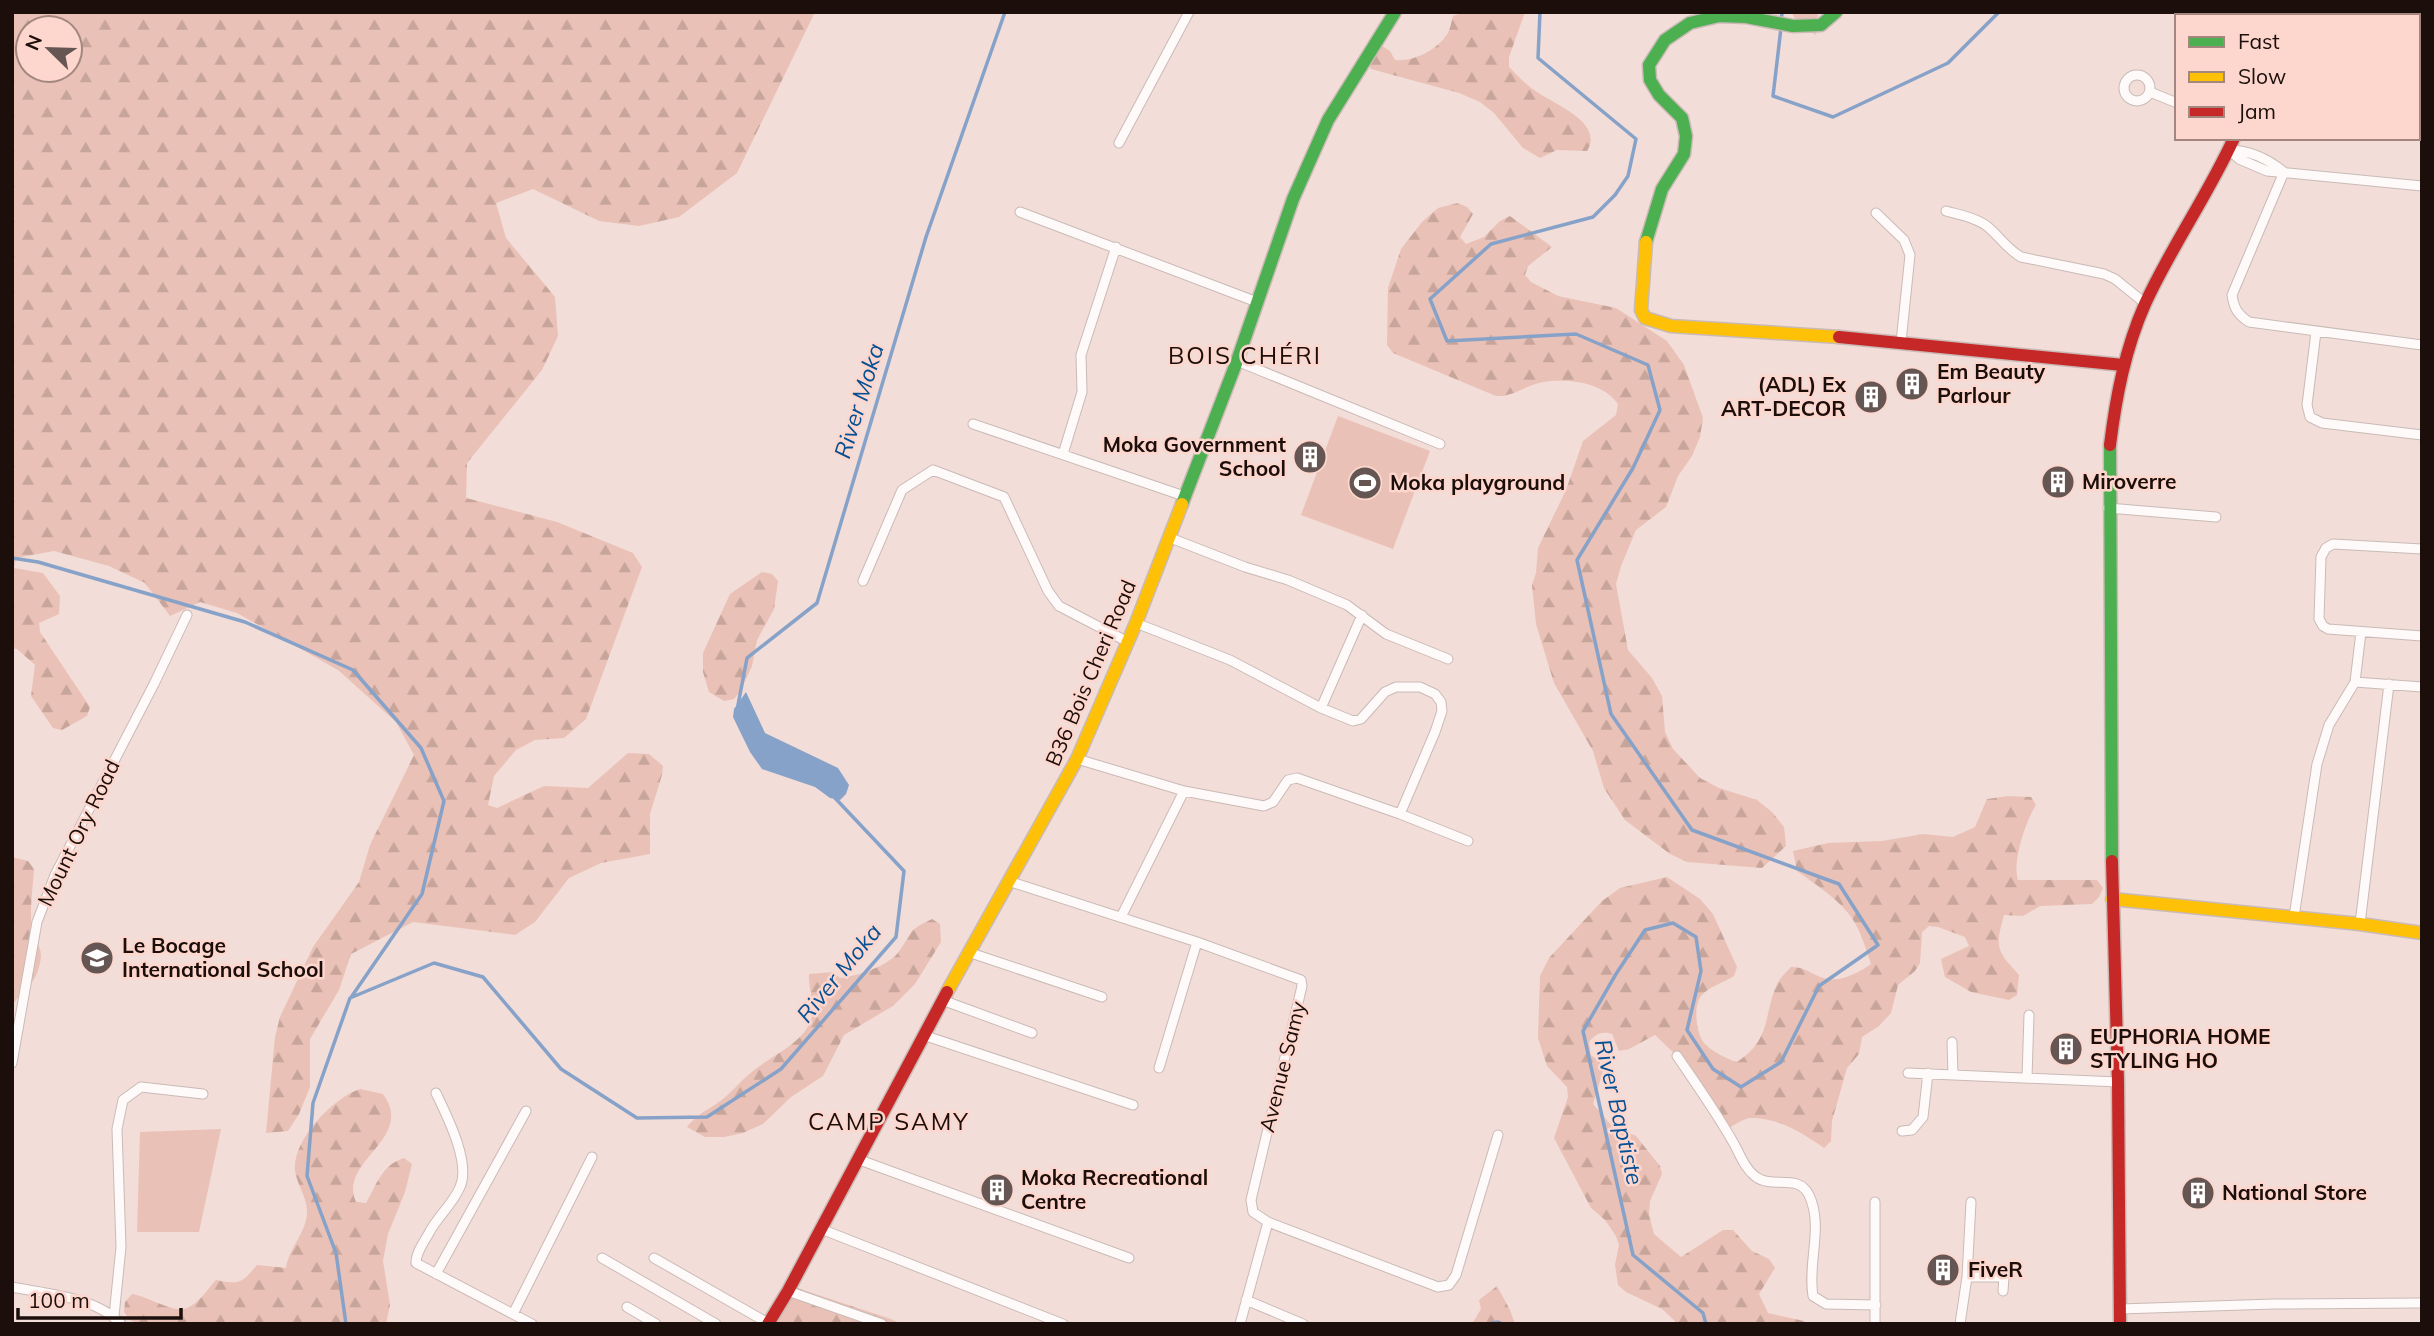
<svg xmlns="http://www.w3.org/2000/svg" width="2434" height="1336" viewBox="0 0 2434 1336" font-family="Mulish,sans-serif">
<defs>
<pattern id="forest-firs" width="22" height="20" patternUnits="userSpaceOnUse" patternTransform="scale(1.75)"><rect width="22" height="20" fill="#eac1b6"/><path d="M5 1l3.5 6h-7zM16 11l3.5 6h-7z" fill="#c8a59b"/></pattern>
</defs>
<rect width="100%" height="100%" fill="#f2ddd8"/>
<path fill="url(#forest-firs)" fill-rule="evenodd" d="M12,12H815L737,173L679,217L639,226L599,221L533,189L496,203L506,238L555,297L558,336L542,370L467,463L466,498L557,522L633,553L642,567L586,719L564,738L535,740L516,750L494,776L488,805L497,808L544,786L588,788L628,753L649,754L663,766L662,775L650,814V854L601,863L569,878L535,922L515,935L413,922L351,954L339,990L310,1039V1087L299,1114L288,1131L266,1133L275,1037L280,1017L313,947L359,882L370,845L414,755L396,722L338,670L237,613L200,602L170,616L145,583L109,566L54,551L16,558L14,568L43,573L60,596L59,614L39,623L40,632L90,707L87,716L62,730L53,728L31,696L35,665L17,649L12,648ZM70,28V70H28V28Z
M1465,12H1525L1509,57V67C1517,75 1525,84 1534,90C1553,104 1605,122 1587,151L1557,150L1540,158L1523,148L1494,113L1480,102L1459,93L1371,69L1367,60L1373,51L1382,46L1390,51L1395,60C1412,62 1435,51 1445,37C1450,32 1451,23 1453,16Z
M1791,12H1818L1816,35L1799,25Z
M1458,203L1467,207L1473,214L1460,237L1466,244L1484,237L1500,221L1510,216L1552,247L1528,266L1525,275L1531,282L1558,296L1616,308L1667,341L1684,365L1703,418L1700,437L1692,456L1678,476L1666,507L1636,530L1621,566L1616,584L1628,650L1652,678L1662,696L1665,732L1673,749L1700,778L1719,788L1757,800L1772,812L1784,827L1786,846L1762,868L1687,862L1670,854L1625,820L1604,788L1593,751L1554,683L1536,624L1532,585L1536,573L1538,548L1566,490L1583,441L1616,415L1618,404C1603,382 1568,378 1543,382C1526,385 1513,397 1496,396L1393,353L1387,345L1388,288L1401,249L1422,222L1438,208Z
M762,572L772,574L778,581L774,609L757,640L752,666L740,692L734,699L724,701L709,692L703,672V653L730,594Z
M2009,796L2031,797L2036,805C2026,820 2012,862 2018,880H2097L2103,888L2099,897L2092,904L2040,906L2023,916L2004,915C1995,947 1996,950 2019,975L2017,995L2009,1000L1971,992L1945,977L1941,959L1969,946L1965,937L1938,927L1929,926L1922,932L1920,963L1915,971L1898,985L1891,1013L1879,1026L1862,1037L1859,1054L1847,1068L1832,1121L1831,1141L1824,1148C1803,1133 1777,1117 1750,1118C1742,1119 1731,1127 1724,1131L1676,1055L1655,1035L1629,1049L1619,1051L1612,1034C1601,1031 1596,1034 1589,1042L1591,1055L1598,1060L1604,1068L1593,1104L1611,1125L1636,1136L1660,1166L1662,1174L1650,1201L1649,1215L1654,1234L1681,1257L1723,1230H1733L1752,1251L1769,1259L1775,1268L1759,1294L1768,1313L1804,1321L1806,1324H1678L1662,1309L1626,1292L1618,1285L1615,1265L1619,1245L1616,1236L1605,1220L1591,1208L1554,1138L1568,1097L1567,1087L1547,1066L1538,1038L1540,976L1549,958L1602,901L1620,888L1667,877L1700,899L1713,914L1737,967L1734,976C1725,982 1708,987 1701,996C1693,1006 1696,1033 1704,1043C1711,1051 1727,1059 1737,1062C1772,1039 1763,1016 1777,984C1780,978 1786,972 1791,967C1806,966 1815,978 1829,979C1843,981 1860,972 1871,964C1865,947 1860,927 1848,913C1834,896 1815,884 1797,871L1793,851L1828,843L1882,841L1923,834L1953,837L1975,827L1987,799Z
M12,857L28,861L34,869C33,887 29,913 32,930C35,946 45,945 39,967C34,988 18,991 12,1008Z
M932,919L940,924L941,942L915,984L893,1006L844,1035L823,1076L791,1097L763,1124L743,1133L724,1137H705L687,1127C699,1113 703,1113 716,1104C730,1095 740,1081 753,1071C772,1055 805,1043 812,1017C815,1002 808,988 809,974L833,972L840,978C857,976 885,967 897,954C913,934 905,931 932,919Z
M360,1089L383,1094C416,1139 337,1161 356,1202L366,1203C377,1184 382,1165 404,1158L412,1164L405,1192L388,1234L383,1261L390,1305L386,1324H137L130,1320L124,1312L125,1302L132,1294C147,1296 174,1314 187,1308C198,1304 208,1289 216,1280C240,1285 242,1283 257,1265L286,1268C289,1248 306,1233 307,1213C308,1199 297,1185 295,1171C292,1140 333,1098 360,1089Z
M791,1286L891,1319L901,1324H770Z
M1497,1286L1510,1310L1515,1324H1472L1481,1309L1479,1300Z"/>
<path fill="#eac1b6" d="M1338,416L1430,451L1393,549L1301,515Z
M221,1129L199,1232H137L140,1132Z"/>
<path fill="#87a2c8" d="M746,692L765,733L838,768L849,785L846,794L840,800L830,798L815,787L762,769L750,752L733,717L734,709Z"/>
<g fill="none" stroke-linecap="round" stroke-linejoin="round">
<path stroke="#87a2c8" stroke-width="3.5" d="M1540,12L1538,58L1636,139L1628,176L1615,195L1593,217L1491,244L1430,299L1447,341L1576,334L1648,365L1660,410L1633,468L1577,560L1611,714L1692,830L1839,884L1878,945L1819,986L1781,1062L1741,1087L1713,1069L1687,1030L1701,971L1696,937L1673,923L1645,930L1616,974L1583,1031L1633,1255L1703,1313L1706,1324
M1780,12L1782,14L1781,20
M1781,28L1773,96L1833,117L1948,63L1999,12
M12,558L38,562L245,622L353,670L421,748L444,801L422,894L352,996
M738,705L747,658L817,603L926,237L1005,12
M346,1324L336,1253L307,1176L313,1103L350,998L434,963L483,977L561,1069L637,1118L707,1117L781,1069L896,937L904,871L835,798
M1489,1324L1498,1322L1503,1324"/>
<defs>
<path id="street" d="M2124 88a13 13 0 1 1 26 0a13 13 0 1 1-26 0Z
M2150,92L2177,103
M1119,143L1189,12
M2229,150L2239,159L2267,171L2422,186
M2229,150C2250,150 2268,159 2284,172
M2284,172L2232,295C2234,308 2237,314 2249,322L2422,345
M1946,211C1960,215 1977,218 1988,227C2000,237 2007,249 2021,257L2104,274L2115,279L2146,304
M1020,212L1257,302
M1876,213L1904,240L1910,255L1901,342
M2316,332L2307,405L2310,417L2322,423L2422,435
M1237,361L1440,444
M973,424L1184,496
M1063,454L1082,392L1081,355L1116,247
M2108,508L2216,517
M1168,537L1245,567L1288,580L1347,605L1386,634L1448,659
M2422,549L2333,544L2326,548L2321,557L2319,619L2323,626L2328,629L2422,636
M863,581L902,490L933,470L1004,497L1048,591L1059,606L1128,642
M1136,623L1230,660L1321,708L1353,721L1361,719L1385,692L1396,687H1420L1435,694L1441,702L1442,711L1435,732L1400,814
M2355,682L2422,687
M1321,708L1362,615
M1077,759L1184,791L1264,806L1273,802L1288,780L1297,778L1400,814L1468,841
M1008,881L1197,942L1301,980L1302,986L1251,1200L1253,1212L1268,1222L1240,1324
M1121,917L1184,791
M2294,917L2317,764L2329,725L2355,682L2361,632
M2360,924L2389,684
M968,952L1102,997
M942,1000L1032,1033
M923,1035L1133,1105
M1952,1042L1953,1075
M1677,1056C1696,1084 1716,1112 1733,1142C1740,1154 1744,1168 1756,1177C1773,1189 1798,1173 1809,1195C1824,1227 1807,1263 1813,1296L1826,1304L1876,1305
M12,1063L37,922L55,875L154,684L187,615
M1159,1068L1197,942
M1908,1073L2118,1082
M2027,1078L2029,1015
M436,1093C447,1116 471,1163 460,1187C453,1204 437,1217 429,1233C424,1242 416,1252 416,1263L532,1324
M1902,1131L1912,1130L1923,1117L1928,1073
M857,1159L1129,1258
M1875,1202V1324
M1268,1222L1438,1287L1449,1285L1456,1275L1498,1135
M821,1229L1063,1324
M602,1258L716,1324
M654,1258L768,1323
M436,1274L526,1111
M1967,1277H2004L2003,1291
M12,1287C47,1294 96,1297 121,1324
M788,1291L882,1324
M1246,1300L1303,1324
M627,1307L656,1324
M2120,1309L2274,1304L2422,1303
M513,1314L592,1157
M114,1316L121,1247L117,1129L123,1100L141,1087L203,1094
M1960,1324L1967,1277L1971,1202"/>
<path id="fast" d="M1646,242L1662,189L1684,154L1686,136L1682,118L1659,95L1650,80L1649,65L1665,40L1690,23L1719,16L1746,17L1793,26L1821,25L1836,12
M2110,445L2112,861
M1182,504L1237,361L1293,199L1328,120L1395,12"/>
<path id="slow" d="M2281,16L2282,12
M1646,242L1641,310L1645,318L1671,326L1839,337
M2112,899L2360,924L2422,933
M947,992L1077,759L1136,623L1182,504"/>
<path id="jam" d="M1839,337L2123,365
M2110,445C2116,397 2125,349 2145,304C2171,247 2208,195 2234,138
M2112,861L2118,1082L2120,1324
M768,1324L788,1291L947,992"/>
</defs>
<use href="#street" stroke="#cabab6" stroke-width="11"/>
<use href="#fast" stroke="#cabab6" stroke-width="15"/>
<use href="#slow" stroke="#cabab6" stroke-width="15"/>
<use href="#jam" stroke="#cabab6" stroke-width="15"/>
<use href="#street" stroke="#fdfaf9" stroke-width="9"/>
<use href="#fast" stroke="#4caf50" stroke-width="12"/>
<use href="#slow" stroke="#ffc107" stroke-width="12"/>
<use href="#jam" stroke="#c62828" stroke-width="12"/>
</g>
<defs>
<symbol id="building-disc" viewBox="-11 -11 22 22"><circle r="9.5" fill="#665653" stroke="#fdd7cd"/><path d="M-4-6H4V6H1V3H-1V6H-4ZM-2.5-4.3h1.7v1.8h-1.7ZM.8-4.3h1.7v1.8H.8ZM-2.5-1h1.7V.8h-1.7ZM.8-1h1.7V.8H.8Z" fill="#fff"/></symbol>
<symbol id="stadium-disc" viewBox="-11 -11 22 22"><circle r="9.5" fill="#665653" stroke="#fdd7cd"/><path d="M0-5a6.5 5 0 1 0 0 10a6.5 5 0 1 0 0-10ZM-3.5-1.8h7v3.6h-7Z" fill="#fff"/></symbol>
<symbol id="school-disc" viewBox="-11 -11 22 22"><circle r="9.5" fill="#665653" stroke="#fdd7cd"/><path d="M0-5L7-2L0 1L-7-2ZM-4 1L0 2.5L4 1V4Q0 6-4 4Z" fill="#fff"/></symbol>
</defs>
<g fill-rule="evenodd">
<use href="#building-disc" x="1893" y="365" width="38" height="38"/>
<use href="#building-disc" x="1852" y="378" width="38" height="38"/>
<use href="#building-disc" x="1291" y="438" width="38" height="38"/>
<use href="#building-disc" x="2039" y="463" width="38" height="38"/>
<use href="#stadium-disc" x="1346" y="464" width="38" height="38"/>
<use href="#school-disc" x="78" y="939" width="38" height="38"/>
<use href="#building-disc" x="2047" y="1030" width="38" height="38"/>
<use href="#building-disc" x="978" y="1171" width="38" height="38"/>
<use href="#building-disc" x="2179" y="1174" width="38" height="38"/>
<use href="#building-disc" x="1924" y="1251" width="38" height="38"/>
</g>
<g text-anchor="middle" stroke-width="5" stroke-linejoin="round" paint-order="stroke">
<g font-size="21" font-weight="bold" fill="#1b0e0b" stroke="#fdd7cd" text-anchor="start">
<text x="1937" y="379">Em Beauty<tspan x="1937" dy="24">Parlour</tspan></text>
<text x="1846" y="392" text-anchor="end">(ADL) Ex<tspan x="1846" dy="24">ART-DECOR</tspan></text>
<text x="1286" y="452" text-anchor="end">Moka Government<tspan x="1286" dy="24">School</tspan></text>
<text x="2082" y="489">Miroverre</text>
<text x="1390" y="490">Moka playground</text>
<text x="122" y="953">Le Bocage<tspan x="122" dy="24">International School</tspan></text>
<text x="2090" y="1044">EUPHORIA HOME<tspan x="2090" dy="24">STYLING HO</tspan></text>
<text x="1021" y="1185">Moka Recreational<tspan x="1021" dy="24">Centre</tspan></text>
<text x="2222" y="1200">National Store</text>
<text x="1968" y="1277">FiveR</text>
</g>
<g font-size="21" fill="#1b0e0b" stroke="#fdd7cd">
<text transform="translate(1091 673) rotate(-67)" y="7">B36 Bois Cheri Road</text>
<text transform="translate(79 833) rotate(-64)" y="7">Mount Ory Road</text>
<text transform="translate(1283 1067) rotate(-76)" y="7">Avenue Samy</text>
</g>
<g font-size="23" font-style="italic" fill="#045095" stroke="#fdd7cd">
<text transform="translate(859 401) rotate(-73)" y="8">River Moka</text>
<text transform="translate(839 973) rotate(-51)" y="8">River Moka</text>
<text transform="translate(1619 1112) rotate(77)" y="8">River Baptiste</text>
</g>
<g font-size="24" letter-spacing="2" fill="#1b0e0b" stroke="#fdd7cd">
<text x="1245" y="364">BOIS CHÉRI</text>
<text x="889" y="1130">CAMP SAMY</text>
</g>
</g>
<rect width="2434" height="1336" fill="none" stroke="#1b0e0b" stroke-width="28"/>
<rect x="2175" y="14" width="245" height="126" fill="#fdd7cd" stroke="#a3877f" stroke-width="2"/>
<rect x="2189" y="37" width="35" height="10" fill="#4caf50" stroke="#a3877f" stroke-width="2"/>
<text x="2238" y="49" font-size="21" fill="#1b0e0b">Fast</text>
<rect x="2189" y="72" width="35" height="10" fill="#ffc107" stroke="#a3877f" stroke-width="2"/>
<text x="2238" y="84" font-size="21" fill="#1b0e0b">Slow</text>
<rect x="2189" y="107" width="35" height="10" fill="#c62828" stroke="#a3877f" stroke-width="2"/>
<text x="2238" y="119" font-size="21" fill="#1b0e0b">Jam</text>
<g transform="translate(49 49) rotate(293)"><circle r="33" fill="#fdd7cd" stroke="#a3877f" stroke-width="2"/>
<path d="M0-5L12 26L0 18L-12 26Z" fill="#665653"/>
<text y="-10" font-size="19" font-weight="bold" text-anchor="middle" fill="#1b0e0b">N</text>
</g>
<path d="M18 1308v10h163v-10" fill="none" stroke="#1b0e0b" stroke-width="3.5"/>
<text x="28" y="1308" font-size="21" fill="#1b0e0b" stroke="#fdd7cd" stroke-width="5" paint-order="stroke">100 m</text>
</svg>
